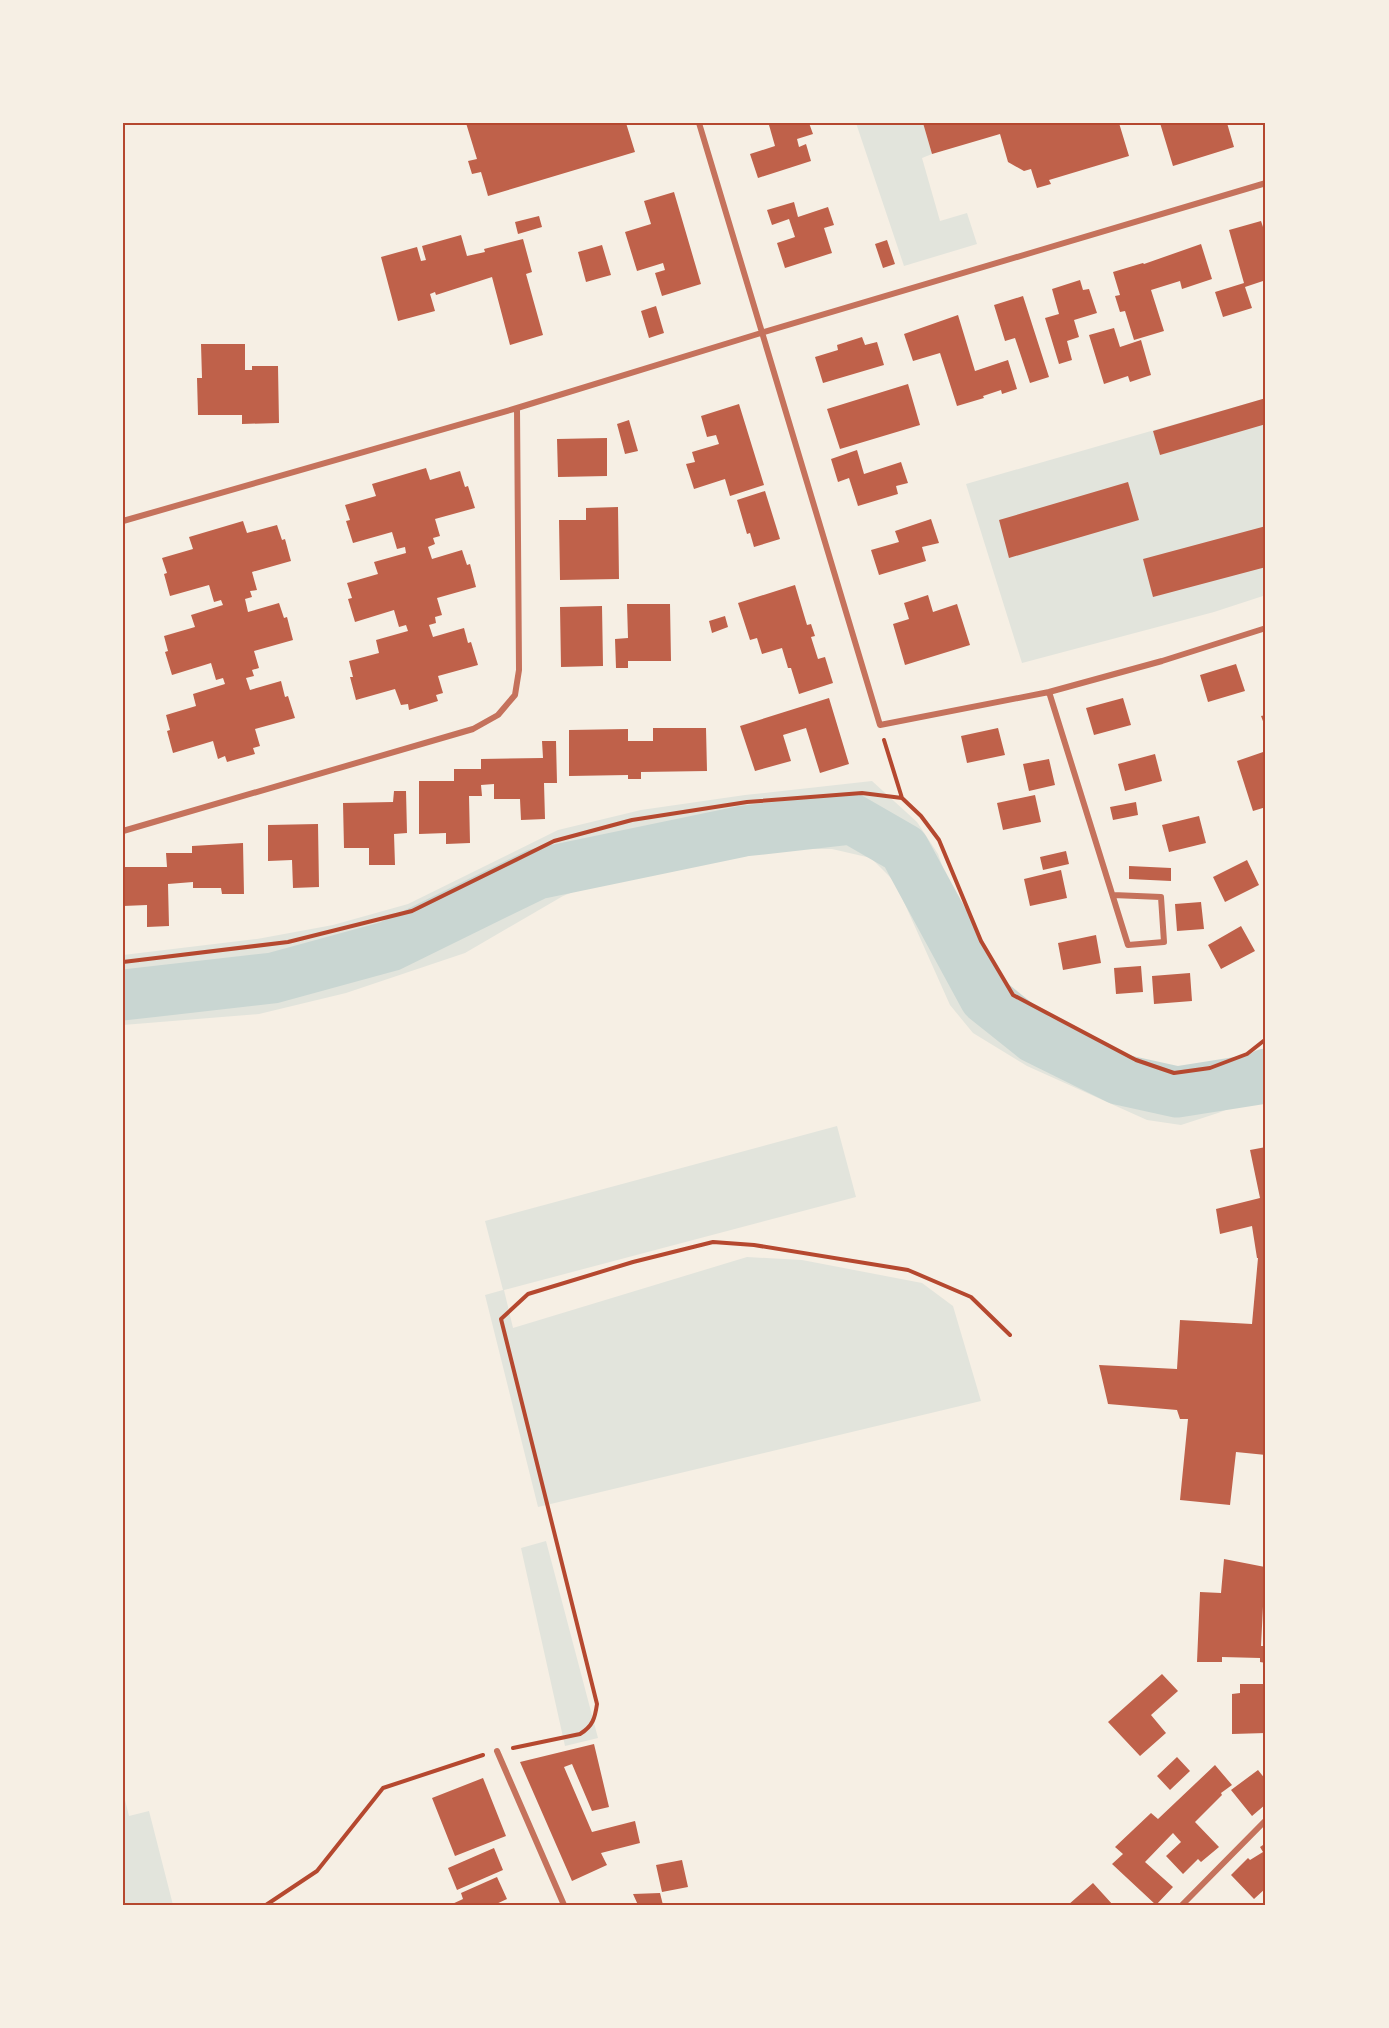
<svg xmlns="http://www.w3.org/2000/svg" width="1389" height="2028" viewBox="0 0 1389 2028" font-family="'Times New Roman',serif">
<rect width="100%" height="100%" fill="#f6efe4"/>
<path fill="#e2e4dc" d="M856,123H923L932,154L922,158L940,221L967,213L977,244L904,266Z
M1266,398V595L1214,612L1022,663L966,484Z
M872,781L917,822L938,854L958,910L999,997L1056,1032L1144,1073L1195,1085L1258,1065L1266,1058V1090L1250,1100L1218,1113L1181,1125L1147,1120L1027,1066L973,1033L950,1005L895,882L871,858L832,849H790L613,876L563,896L465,953L346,993L259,1014L123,1025V955L257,939L333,925L408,904L558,830L641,810L745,795Z
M837,1126L856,1197L504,1290L513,1328L747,1257L802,1260L922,1283L953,1306L981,1401L538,1507L485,1295L503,1290L485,1221Z
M546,1541L598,1738L565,1746L521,1548Z
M123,1792L129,1816L149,1811L173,1905H123Z"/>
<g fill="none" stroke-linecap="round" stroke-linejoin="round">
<path stroke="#c9d6d2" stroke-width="51" d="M123,995L273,978L390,946L537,874L744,831L852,819L904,849L985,998L1035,1038L1118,1079L1177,1092L1259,1079L1266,1074"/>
</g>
<path fill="#bf614a" d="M466,123H626L635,152L488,196L481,172L472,174L468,161L477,159Z
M775,123H809L813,134L797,139L799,147L806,144L811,161L758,178L750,154L775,146L769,125Z
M923,123H1119L1129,156L1049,180L1051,184L1037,188L1031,169L1024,171L1008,162L1000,134L932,154Z
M1160,123H1227L1234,147L1173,166Z
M674,192L701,284L662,296L655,273L665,270L663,263L637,271L625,232L651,224L644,201Z
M794,202L798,217L828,207L834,225L824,228L832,253L785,268L777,243L795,237L789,219L772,225L767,210Z
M539,216L542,227L518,234L515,222Z
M1261,221L1266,236V280L1245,287L1252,308L1223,317L1215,292L1244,283L1229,230Z
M461,235L467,256L485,252L484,249L523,239L532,272L526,274L543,335L510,345L492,277L436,295L435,292L430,294L435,311L398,321L381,257L417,247L421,261L426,260L422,246Z
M887,240L895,264L883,268L875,244Z
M1201,244L1212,279L1182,289L1180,281L1151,290L1164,331L1134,340L1125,311L1120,312L1115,296L1120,295L1113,272L1143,263L1144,264Z
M602,245L611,275L586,282L578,252Z
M1080,280L1083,290L1089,289L1097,313L1074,320L1079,337L1067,341L1072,360L1059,364L1045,318L1059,314L1052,289Z
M1023,296L1049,377L1030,383L1015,338L1005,341L994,305Z
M656,306L664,333L649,338L641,311Z
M958,315L975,371L1008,360L1017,389L1002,394L1001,390L983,396L984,398L957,406L940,353L913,361L904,334Z
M1114,328L1120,347L1141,340L1151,375L1130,382L1128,376L1104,384L1089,335Z
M862,337L865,345L877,342L884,365L823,383L815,357L838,350L837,345Z
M201,344H245V370H252V366H278L279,423L242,424V415H198L197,378H202Z
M908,384L920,425L840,449L827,409Z
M1266,398V424L1160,455L1153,431Z
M739,404L764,485L730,496L725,479L694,489L686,464L695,462L692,452L719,444L716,435L707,437L701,416Z
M629,420L638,451L625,454L617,424Z
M607,438V476L558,477L557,439Z
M857,450L864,474L901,462L908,483L896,486L898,494L858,506L849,478L838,482L831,459Z
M426,468L430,480L460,471L465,487L468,486L475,508L435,519L440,536L433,538L435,544L428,547L432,559L462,550L467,565L470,564L476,587L437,598L442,615L435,617L436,623L429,625L433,637L464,628L468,643L471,642L478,665L438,676L443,693L436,695L438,701L409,710L408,704L401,705L395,689L356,700L350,677H353L349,661L379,653L376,640L408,631L406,625L399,627L394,610L355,622L348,599L352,598L347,583L378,574L374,562L406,553L405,547L397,549L392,532L353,543L346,521L350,520L345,505L376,496L372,484Z
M1128,482L1139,520L1009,558L999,520Z
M765,491L780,539L754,547L750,533L747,534L737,500Z
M618,507L619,579L560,580L559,520H586V508Z
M931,519L939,543L922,547L926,561L879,575L871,550L899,542L895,531Z
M243,521L247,533L277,525L282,540L285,539L291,561L252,572L257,590L250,591L252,597L245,599L248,612L279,603L284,618L287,617L293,640L254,651L259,668L252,670L254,676L246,678L250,690L281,681L285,697L288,696L295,718L255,729L260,746L253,748L255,754L227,762L225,756L218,759L213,741L173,753L167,731L170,730L166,715L196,706L193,694L225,684L223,678L216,680L211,663L172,675L165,652L168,651L164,636L195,627L191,615L223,605L221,600L214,602L209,585L170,596L164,574L167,573L162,558L193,549L189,537Z
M1266,526V567L1153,597L1143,559Z
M795,585L807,625L811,624L815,636L811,637L818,659L825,657L833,683L799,694L791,668H788L782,648L762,654L757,638L750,640L738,603Z
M928,595L933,612L957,604L970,645L905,665L893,624L909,619L904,603Z
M627,604H670L671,661H628V668H616L615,639L628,638Z
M602,606L603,666L561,667L560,607Z
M725,616L728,627L712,633L709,621Z
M1236,664L1245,691L1208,702L1200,675Z
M829,698L849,764L820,773L806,728L783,735L791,761L755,771L740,726Z
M1123,698L1131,725L1094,735L1086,708Z
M1266,715V729L1261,716Z
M653,728H706L707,771L641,772V779H628V775L569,776V730L628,729V741H653Z
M998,728L1005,755L967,763L961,736Z
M542,741H556L557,783H544L545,819L521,820L520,799H494V784L481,785L482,796H469L470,843L446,844V833L419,834V781H454V769H481V759L543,758Z
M1266,751V807L1253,811L1237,761Z
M1155,754L1162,781L1125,791L1118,764Z
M1049,759L1055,785L1029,791L1023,764Z
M394,791H406L407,833L394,834L395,865H369V848H344L343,803L393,802Z
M1035,795L1041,822L1003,830L997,803Z
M1136,802L1138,815L1113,820L1110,807Z
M1199,816L1206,843L1169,852L1162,825Z
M318,824L319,887L293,888L292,860L268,861V825Z
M243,843L244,894H222L221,888H193V882L168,884L169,926L147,927V905L123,906V867H167L166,853H192V846Z
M1066,851L1069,864L1043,870L1040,857Z
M1247,860L1259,885L1225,902L1213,877Z
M1129,866L1171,868V881L1129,879Z
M1061,870L1067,898L1030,906L1024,879Z
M1201,902L1204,929L1177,931L1175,904Z
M1241,926L1255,951L1221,969L1208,945Z
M1096,935L1101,963L1063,970L1058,943Z
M1141,966L1143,992L1116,994L1114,968Z
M1190,973L1192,1001L1154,1004L1152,976Z
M1266,1147V1325H1263V1326L1266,1327V1455L1236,1452L1230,1505L1180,1500L1188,1419H1180L1177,1410L1108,1404L1099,1365L1177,1369L1180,1320L1252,1324L1258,1258H1257L1252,1226L1220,1234L1216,1209L1260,1198L1250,1150Z
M1224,1559L1265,1567L1261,1646H1266V1663L1260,1662V1658L1222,1657V1662H1197L1200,1592L1221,1593Z
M1162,1674L1178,1691L1151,1715L1166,1733L1140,1756L1108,1722Z
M1240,1684H1266V1733L1232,1734V1694L1240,1693Z
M594,1744L609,1807L592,1811L572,1764L564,1767L592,1832L635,1821L640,1843L601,1853L607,1865L572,1881L520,1762Z
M1177,1757L1190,1771L1170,1790L1157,1776Z
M1215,1765L1232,1785L1221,1793L1222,1795L1195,1822L1219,1847L1201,1862L1198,1859L1183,1874L1166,1856L1181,1842L1173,1833L1145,1862L1173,1887L1156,1905L1112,1864L1123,1854L1115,1847L1151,1813L1158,1819Z
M1258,1770L1266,1780V1804L1252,1816L1231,1790Z
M483,1778L506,1836L455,1856L432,1798Z
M1266,1843V1888L1254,1899L1231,1875L1248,1858L1250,1860L1263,1852L1260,1847Z
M494,1848L503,1870L457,1890L448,1868Z
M682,1860L688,1887L662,1892L656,1865Z
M497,1877L507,1899L494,1905H450L463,1899L461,1893Z
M1093,1883L1113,1905H1068Z
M660,1893L663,1905H638L633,1894Z"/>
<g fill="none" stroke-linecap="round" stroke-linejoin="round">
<path stroke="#b5482f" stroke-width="4" d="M884,740L902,798L921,816L939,840L981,941L1013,995L1136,1060L1174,1073L1210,1068L1247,1054L1266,1039
M123,962L288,942L412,911L554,841L632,820L747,802L862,793L902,798
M513,1748L580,1734C593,1726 595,1718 597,1704L501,1319L528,1294L633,1262L713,1242L754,1245L908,1270L971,1297L1010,1335
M266,1905L317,1871L383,1788L483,1755"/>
<path stroke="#c5725c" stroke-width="6" d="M699,123L880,725L1049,692L1162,661L1266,628
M123,521L517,408L761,333L1266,183
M1049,692L1128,945L1164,942L1161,897L1113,895
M123,831L473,729L498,715L515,695L519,670L517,408
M497,1751L564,1905
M1182,1905L1266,1820"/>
</g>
<rect width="1389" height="2028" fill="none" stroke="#f6efe4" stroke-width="249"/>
<rect x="124" y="124" width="1140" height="1780" fill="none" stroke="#b5482f" stroke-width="2"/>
</svg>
